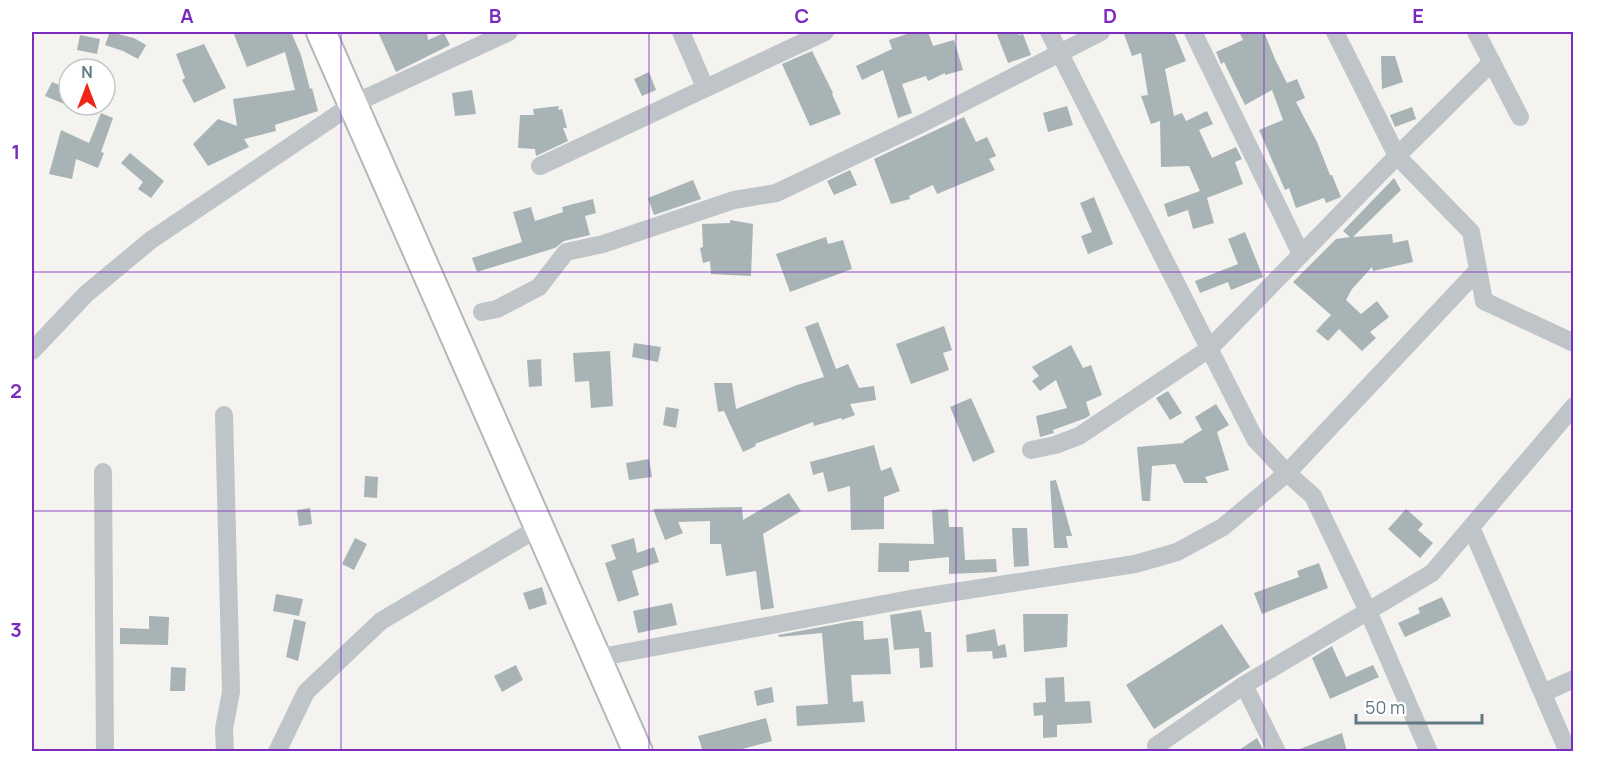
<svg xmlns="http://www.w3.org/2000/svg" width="1605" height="783" viewBox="0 0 1605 783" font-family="Manrope,sans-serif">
<rect width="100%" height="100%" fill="#f4f3ef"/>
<path fill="#a7b3b5" d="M110,32L134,38L146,45L138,59L123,51L105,45Z
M233,32H291L301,55L310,89L312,88L318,111L275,125L276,131L244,139L249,147L208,166L193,144L218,119L237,126L233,99L295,90L285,52L247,67Z
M378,32H427L428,40L444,33L450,45L396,72Z
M913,32H928L933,46L954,40L963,70L945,75V73L928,81L926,76L902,84L912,113L898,118L883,70L862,80L856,66L892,49L889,40Z
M996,32H1017L1019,35L1023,34L1031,55L1008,63Z
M1131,32H1174L1186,61L1165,69L1174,116L1182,113L1186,121L1207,111L1213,124L1199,130L1212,158L1236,147L1242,159L1235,162L1243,184L1207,198L1214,223L1193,229L1188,210L1168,217L1164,204L1200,191L1189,166L1161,167L1160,121L1151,124L1141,96L1148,95L1141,53L1132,56L1124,34Z
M1239,32H1264L1275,59L1287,83L1297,79L1305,98L1296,102L1317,142L1330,175H1332L1341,197L1326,203L1324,198L1296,208L1289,188L1285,190L1259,130L1283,120L1272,90L1245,105L1224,62L1221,64L1216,52L1243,40Z
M80,35L100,39L97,54L77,50Z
M204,44L226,88L194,103L182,80L185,78L176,54Z
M812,51L833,93L832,94L841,114L810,126L782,64Z
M1381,56H1395L1403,82L1382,89Z
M649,72L656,90L642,96L634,79Z
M52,82L69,89V106L45,96Z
M472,90L476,114L455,116L452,93Z
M559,106L558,110L562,109L567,128H563L568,141L536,156L535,149L518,148L520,115H534L533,109Z
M1067,106L1073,125L1048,132L1043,113Z
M1412,107L1416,119L1395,127L1390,115Z
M101,113L113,118L101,152L104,153L98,168L76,159L72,179L49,174L61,130L89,143Z
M964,117L976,142L987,137L996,156L989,159L995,170L937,194L933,185L909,196L910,199L891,204L874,159Z
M130,153L164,181L151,198L138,189L143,182L121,163Z
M850,170L857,185L834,195L827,181Z
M1394,178L1401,190L1353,237L1392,234L1393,243L1408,240L1413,262L1373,271L1372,267L1352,289L1346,300L1361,314L1377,301L1389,317L1370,332L1376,338L1362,351L1339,329L1328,341L1316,331L1331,315L1293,282L1336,239L1350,237L1343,231Z
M693,180L701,199L654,215L648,198Z
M1094,197L1113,244L1088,254L1081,236L1092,232L1080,203Z
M593,199L596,213L585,216L590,235L564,241L555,248L477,272L472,258L522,242L513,212L531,207L535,221L563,212L562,207Z
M730,220L753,224L751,276L711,274L710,261L703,263L700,248L703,247L702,224L730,223Z
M1245,232L1263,277L1231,290L1228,282L1200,293L1195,281L1238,264L1228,239Z
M826,237L828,244L843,240L852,269L790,292L776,254Z
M818,322L836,369L848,364L859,388L874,386L876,400L850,404L855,415L842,420L841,418L814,426L813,422L755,444L756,446L743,452L724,411L718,412L714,383H732L736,409L797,385L824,377L805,327Z
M944,326L952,350L943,353L949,370L911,384L896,344Z
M634,343L661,347L658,362L632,357Z
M1071,345L1083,368L1091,365L1102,395L1086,402L1090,415L1086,418L1053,430L1054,433L1040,437L1036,416L1067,408L1056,380L1040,391L1032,381L1039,376L1032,367Z
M610,351L613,406L591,408L589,381L575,382L573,353Z
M541,359L542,386L529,387L527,360Z
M1168,391L1182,413L1170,420L1156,398Z
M971,398L995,452L973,462L950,407Z
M1216,404L1229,425L1217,432L1229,470L1205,477L1208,483H1184L1175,464L1152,466L1150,501H1142L1137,447L1184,443L1183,442L1202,430L1195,417Z
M666,407L679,409L676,428L663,425Z
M874,445L881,471L891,467L900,491L884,497V529L851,530L850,486L828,492L823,472L813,475L810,462Z
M649,459L652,477L629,480L626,463Z
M365,476L378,477L377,498L364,497Z
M1056,480L1072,536H1066L1068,548H1054L1050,481Z
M789,493L801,511L763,534L774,608L761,610L756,571L726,576L721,544H710V521L678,522L683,533L665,540L653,509L742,507L743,520Z
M310,508L312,524L299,526L297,510Z
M948,509L949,527H963L965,560L996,559L997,572L949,574V557L909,561V572H878L879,543L934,544L932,510Z
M1406,509L1423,524L1418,530L1433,543L1420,558L1388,529Z
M1012,528H1027L1029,566L1014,567Z
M355,538L367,544L354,570L342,564Z
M634,538L637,553L654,547L659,562L632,571L639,595L618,602L605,563L616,559L611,545Z
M1319,563L1328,588L1262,614L1254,593L1299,577L1297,571Z
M542,587L547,604L529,610L523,593Z
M276,594L303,599L299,616L273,611Z
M1442,597L1451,616L1405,637L1398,623L1420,613L1418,608Z
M672,603L677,625L638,633L633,611Z
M921,610L925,632H931L933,667L920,668L919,648L894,650L890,615Z
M1023,614H1068L1067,647L1024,652Z
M149,616L169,617L168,645L120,644V628L149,629Z
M294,619L306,622L298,661L286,657Z
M853,621H863L864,640L888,638L891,674L851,675L853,702L863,701L865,722L797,726L796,706L828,704L822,633L779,637L778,635Z
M1222,624L1250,667L1154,729L1126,685Z
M995,629L998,646L1005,644L1007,657L993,659L992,651L967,652L966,635Z
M1332,646L1346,677L1373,665L1379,677L1330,699L1312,658Z
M516,665L523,680L502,692L494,676Z
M171,667L186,668L185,691H170Z
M1064,677L1065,702L1090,701L1092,723L1057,725V737L1043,738V715L1034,716L1033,703L1046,702L1045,678Z
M772,687L774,702L757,706L754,691Z
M766,718L772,741L731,752H703L698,736Z
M1342,733L1347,752H1297V750Z
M1257,738L1264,751L1236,752Z"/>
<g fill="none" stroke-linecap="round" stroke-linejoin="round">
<defs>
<path id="primary" d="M321,32L638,752"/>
</defs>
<use href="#primary" stroke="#b2b8ba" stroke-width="32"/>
<path stroke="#bec4c7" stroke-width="18" d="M681,32L705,87
M1049,32L1255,439L1287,473L1313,496L1368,611L1429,752
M1193,32L1301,254
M1335,32L1397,156L1471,232L1484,301L1574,343
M1476,32L1520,117
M540,166L825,32
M482,312L497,309L539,287L566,252L603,244L734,200L776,193L923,123L1101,32
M32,351L86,294L151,240L353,104L509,32
M224,415L231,692L224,729L225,752
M1031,450L1055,445L1079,436L1209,349L1397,156L1492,62
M103,472L105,752
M1471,527L1568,752
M596,658L910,599L1135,564L1177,552L1223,527L1287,473L1478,270
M1244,685L1277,752
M1543,693L1574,679
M1156,746L1244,685L1432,573L1574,406
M277,752L306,692L381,621L538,528"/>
<use href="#primary" stroke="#fff" stroke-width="28"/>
</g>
<path fill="none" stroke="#7b2cbf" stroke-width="1.5" stroke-opacity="0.55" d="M341,32V752M649,32V752M956,32V752M1264,32V752M32,272H1574M32,511H1574"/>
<rect width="1605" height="783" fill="none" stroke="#ffffff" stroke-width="66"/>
<g transform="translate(87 87)"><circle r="28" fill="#ffffff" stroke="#c0c9cd" stroke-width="1.5"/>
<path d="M0-4.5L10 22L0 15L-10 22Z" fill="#ee2615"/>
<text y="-9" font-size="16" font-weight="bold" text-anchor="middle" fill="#617983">N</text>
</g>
<path d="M1356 714v9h126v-9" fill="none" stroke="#617983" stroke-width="3"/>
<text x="1365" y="714" font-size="18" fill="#617983" stroke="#ffffff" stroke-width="4.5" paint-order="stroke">50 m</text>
<rect x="33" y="33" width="1539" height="717" fill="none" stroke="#7b2cbf" stroke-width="2"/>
<g font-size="20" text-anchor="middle" font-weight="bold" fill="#7b2cbf">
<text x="187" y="23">A</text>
<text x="495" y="23">B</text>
<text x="802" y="23">C</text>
<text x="1110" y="23">D</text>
<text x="1418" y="23">E</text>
<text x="16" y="159">1</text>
<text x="16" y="398">2</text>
<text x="16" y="637">3</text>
</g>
</svg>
